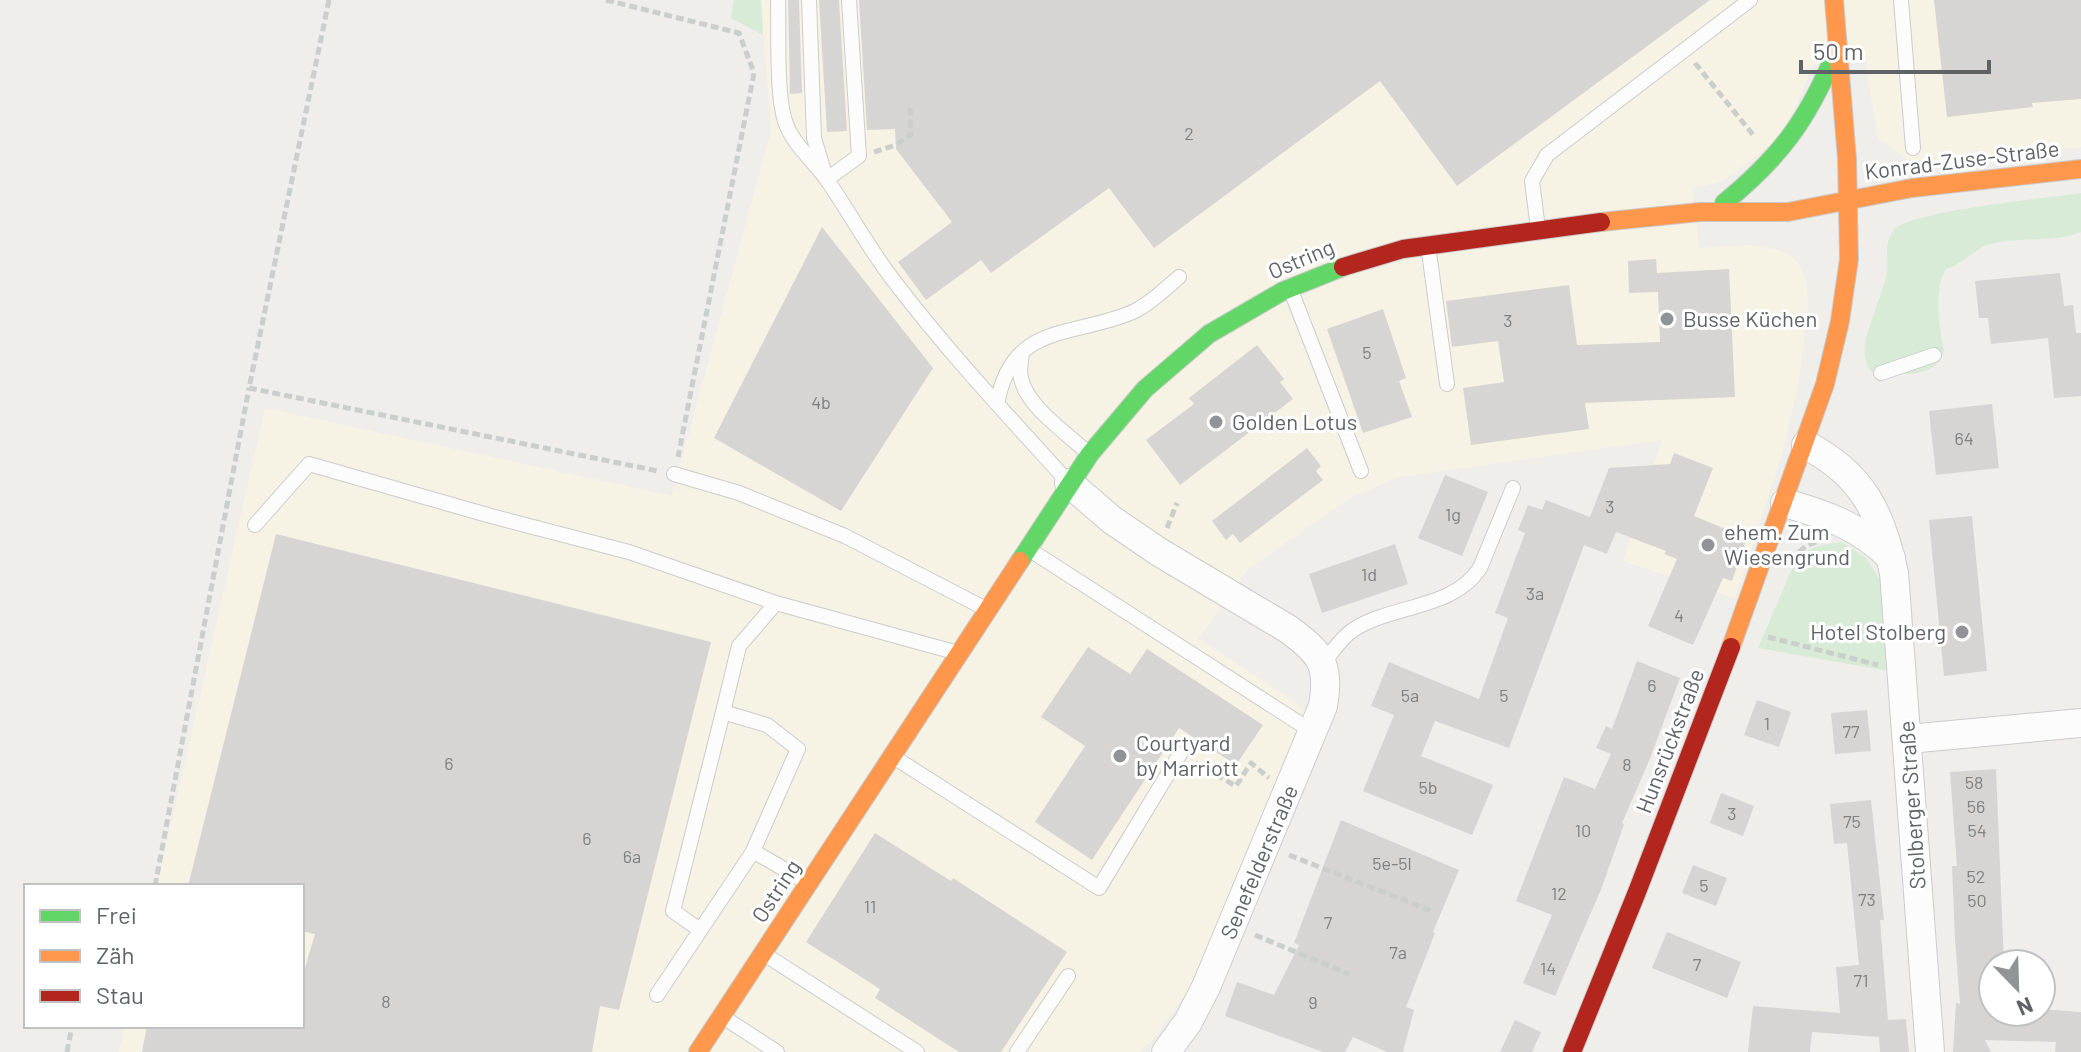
<svg xmlns="http://www.w3.org/2000/svg" width="2081" height="1052" viewBox="0 0 2081 1052" font-family="Barlow,sans-serif">
<rect width="100%" height="100%" fill="#efeeea"/>
<path fill="#f7f3e4" d="M761,0H2081V147L1937,161L1908,160L1878,138L1864,54L1815,62L1782,136L1724,181L1692,188L1699,248L1750,245L1774,249L1789,254L1798,263L1806,279L1808,305L1800,373L1784,448L1735,598L1623,561L1662,440L1399,477L1351,497L1247,570L1198,639L1296,702L1306,712L1192,984L1152,1041L1139,1052H119L125,1026H302V886H157L265,408L672,496L771,131Z"/>
<path fill="#d8ebd6" d="M734,0H761L763,35L731,18Z
M2081,193V232C2053,243 2023,237 1994,243C1975,247 1964,264 1946,269C1933,291 1939,327 1944,351C1936,381 1896,374 1872,372C1856,354 1870,327 1876,307C1880,296 1885,284 1887,272C1889,257 1883,243 1894,230C1909,211 2049,198 2081,193Z
M1842,542L1866,558L1882,583L1889,671L1758,648L1796,560C1807,546 1825,544 1842,542Z"/>
<path fill="#d6d5d3" d="M788,0H799L802,93L790,94Z
M819,0H839L847,131L827,132Z
M859,0H1710L1457,186L1380,81L1154,248L1109,188L991,273L981,260L926,300L898,262L952,222L896,149L895,129L867,130Z
M1934,0H2081V99L2032,103L2033,107L1947,117Z
M822,227L933,368L841,511L714,438Z
M1656,259L1657,273L1729,269L1735,397L1585,403L1589,429L1471,445L1463,388L1504,382L1498,341L1452,347L1446,301L1569,285L1577,345L1660,342L1658,292L1629,293L1628,261Z
M2060,273L2064,306L2073,305L2076,333H2081V396L2054,398L2048,338L1991,344L1988,318H1979L1975,281Z
M1383,309L1406,378L1399,381L1412,417L1363,433L1327,329Z
M1257,345L1284,379L1280,382L1293,399L1180,485L1146,440L1194,404L1189,398Z
M1992,404L1999,468L1936,475L1929,411Z
M1307,448L1321,466L1316,471L1323,480L1240,543L1233,534L1226,540L1212,521Z
M1674,453L1713,468L1694,516L1747,538L1732,581L1723,578L1693,645L1648,626L1677,559L1664,554L1666,551L1616,532L1607,554L1584,545L1509,748L1435,721L1421,756L1493,785L1472,835L1363,791L1394,715L1371,706L1389,662L1479,699L1508,618L1495,613L1525,533L1518,530L1528,505L1542,510L1546,500L1590,517L1609,468L1670,464Z
M1445,475L1488,492L1462,556L1418,538Z
M1972,516L1987,671L1944,676L1929,520Z
M276,534L711,642L619,1010L600,1006L592,1052H142L147,1026H302V978L315,934L302,931V886H188Z
M1395,544L1408,584L1322,613L1309,574Z
M1088,647L1130,674L1147,649L1263,725L1236,765L1179,728L1092,860L1035,822L1085,746L1041,717Z
M1637,661L1680,678L1649,761L1622,823L1624,824L1602,887L1555,996L1523,983L1552,915L1516,901L1564,777L1595,789L1611,754L1596,748L1606,726L1612,729Z
M1757,700L1791,712L1779,747L1744,735Z
M1867,710L1871,751L1835,754L1831,713Z
M1996,769L2004,964H1993V1012H2041V1009L2081,1012V1052H2055L2056,1042L1985,1040L1991,1052H1953L1956,1003L1960,1004L1955,939L1952,866H1957L1950,772Z
M1721,793L1754,806L1743,836L1710,823Z
M1871,800L1884,920H1880L1888,1020L1906,1019L1909,1052H1880L1879,1037L1812,1032L1810,1052H1748L1753,1006L1840,1013L1836,967L1859,965L1847,843L1834,844L1830,804Z
M1341,820L1459,870L1433,932L1435,933L1406,1007L1414,1010L1403,1052H1387L1353,1037L1345,1052H1323L1225,1016L1237,982L1274,995L1299,945L1294,943Z
M875,833L951,881L953,878L1067,952L1001,1052H959L875,998L880,989L806,942Z
M1693,865L1727,878L1716,906L1682,893Z
M1667,932L1741,962L1727,998L1652,968Z
M1515,1020L1541,1032L1532,1052H1500Z"/>
<g fill="none" stroke-linecap="round" stroke-linejoin="round">
<defs>
<path id="lane" d="M778,0C779,32 776,93 785,121C792,144 814,161 827,180C850,213 869,249 894,281C948,352 1009,417 1069,483
M809,0L814,138L824,171
M1901,0L1913,148
M827,179L859,156L849,0
M1538,229L1532,181L1547,155L1750,0
M1428,245L1447,384
M1290,288L1361,471
M1022,353C1021,361 1019,370 1021,378C1026,406 1068,434 1088,453
M1881,373L1934,355
M997,404C1012,320 1076,338 1135,311C1151,303 1165,289 1179,277
M674,474L739,493L845,536L986,609
M255,525L309,464L491,516L629,552L776,603
M1030,550L1313,732
M1324,662C1333,651 1341,638 1353,630C1392,604 1453,610 1480,568L1513,488
M892,756L1099,888L1180,754
M806,882L753,851L798,749L767,725L723,712L739,646L776,603L958,653
M700,930L673,911L723,712
M764,954L917,1052
M657,995L754,850
M723,1017L777,1052
M1017,1052L1068,976"/>
<path id="street" d="M1806,445C1862,474 1881,512 1894,573L1930,1052
M1069,483L1112,520L1159,552L1288,629C1321,653 1330,664 1323,706L1206,987L1188,1022L1166,1052
M1785,503C1824,514 1862,527 1891,558
M1908,739L2081,723"/>
<path id="fast" d="M1724,203C1780,157 1807,121 1835,54
M1020,561L1090,454L1145,389L1209,334L1283,291L1343,267"/>
<path id="slow" d="M1601,222L1700,212H1788L1912,188L2081,169
M1731,647L1825,384L1840,321L1849,259L1847,159L1834,0
M698,1052L1020,561"/>
<path id="jam" d="M1343,267L1403,249L1601,222
M1572,1052L1637,892L1731,647"/>
</defs>
<use href="#lane" stroke="#cbcccc" stroke-width="16"/>
<use href="#street" stroke="#cbcccc" stroke-width="30"/>
<use href="#fast" stroke="#cacacb" stroke-width="20"/>
<use href="#slow" stroke="#cacacb" stroke-width="20"/>
<use href="#jam" stroke="#cacacb" stroke-width="20"/>
<path stroke="#cacfcc" stroke-width="5" stroke-dasharray="8 4" stroke-linecap="butt" d="M329,0L249,388L658,471
M606,0L739,33L754,73L678,457
M1695,63L1754,136
M874,152L896,145L911,134L910,108
M1167,528L1177,503
M1799,552L1806,546L1818,541
M1768,637L1878,665
M1195,763L1236,786L1251,763L1269,778
M1289,855L1434,912
M155,886L249,388
M1255,935L1349,974
M67,1052L72,1026"/>
<use href="#lane" stroke="#fdfcfc" stroke-width="14"/>
<use href="#street" stroke="#fdfcfc" stroke-width="28"/>
<use href="#fast" stroke="#63d668" stroke-width="18"/>
<use href="#slow" stroke="#ff974d" stroke-width="18"/>
<use href="#jam" stroke="#b3261e" stroke-width="18"/>
</g>
<g fill="#919496" stroke="#fff" stroke-width="3">
<circle cx="1667" cy="319" r="8"/>
<circle cx="1216" cy="422" r="8"/>
<circle cx="1708" cy="545" r="8"/>
<circle cx="1962" cy="632" r="8"/>
<circle cx="1120" cy="756" r="8"/>
</g>
<g text-anchor="middle" stroke-width="6" stroke-linejoin="round" paint-order="stroke">
<g font-size="18" fill="#7e8184">
<text x="1189" y="140">2</text>
<text x="1508" y="327">3</text>
<text x="1367" y="359">5</text>
<text x="821" y="409">4b</text>
<text x="1964" y="445">64</text>
<text x="1610" y="513">3</text>
<text x="1453" y="521">1g</text>
<text x="1369" y="581">1d</text>
<text x="1535" y="600">3a</text>
<text x="1679" y="622">4</text>
<text x="1652" y="692">6</text>
<text x="1410" y="702">5a</text>
<text x="1504" y="702">5</text>
<text x="1767" y="730">1</text>
<text x="1851" y="738">77</text>
<text x="449" y="770">6</text>
<text x="1627" y="771">8</text>
<text x="1974" y="789">58</text>
<text x="1428" y="794">5b</text>
<text x="1976" y="813">56</text>
<text x="1732" y="820">3</text>
<text x="1852" y="828">75</text>
<text x="1583" y="837">10</text>
<text x="1977" y="837">54</text>
<text x="587" y="845">6</text>
<text x="632" y="863">6a</text>
<text x="1392" y="870">5e-5l</text>
<text x="1976" y="883">52</text>
<text x="1704" y="892">5</text>
<text x="1559" y="900">12</text>
<text x="1867" y="906">73</text>
<text x="1977" y="907">50</text>
<text x="870" y="913">11</text>
<text x="1328" y="929">7</text>
<text x="1398" y="959">7a</text>
<text x="1697" y="971">7</text>
<text x="1548" y="975">14</text>
<text x="1861" y="987">71</text>
<text x="386" y="1008">8</text>
<text x="1313" y="1009">9</text>
</g>
<g font-size="22" fill="#5f6368" stroke="#fff">
<text transform="translate(1962 160) rotate(-7)" y="8">Konrad-Zuse-Straße</text>
<text transform="translate(1301 259) rotate(-23)" y="8">Ostring</text>
<text transform="translate(1670 741) rotate(-69)" y="8">Hunsrückstraße</text>
<text transform="translate(1912 805) rotate(-94)" y="8">Stolberger Straße</text>
<text transform="translate(1259 862) rotate(-67)" y="8">Senefelderstraße</text>
<text transform="translate(776 891) rotate(-57)" y="8">Ostring</text>
</g>
<g font-size="22" fill="#5f6368" stroke="#fff" text-anchor="start">
<text x="1683" y="327">Busse Küchen</text>
<text x="1232" y="430">Golden Lotus</text>
<text x="1724" y="540">ehem. Zum<tspan x="1724" dy="25">Wiesengrund</tspan></text>
<text x="1946" y="640" text-anchor="end">Hotel Stolberg</text>
<text x="1136" y="751">Courtyard<tspan x="1136" dy="25">by Marriott</tspan></text>
</g>
</g>
<rect x="24" y="884" width="280" height="144" fill="#ffffff" stroke="#bfc1c3" stroke-width="2"/>
<rect x="40" y="910" width="40" height="12" fill="#63d668" stroke="#bfc1c3" stroke-width="2"/>
<text x="96" y="924" font-size="24" fill="#5f6368">Frei</text>
<rect x="40" y="950" width="40" height="12" fill="#ff974d" stroke="#bfc1c3" stroke-width="2"/>
<text x="96" y="964" font-size="24" fill="#5f6368">Zäh</text>
<rect x="40" y="990" width="40" height="12" fill="#b3261e" stroke="#bfc1c3" stroke-width="2"/>
<text x="96" y="1004" font-size="24" fill="#5f6368">Stau</text>
<g transform="translate(2017 988) rotate(157)"><circle r="38" fill="#ffffff" stroke="#bfc1c3" stroke-width="2"/>
<path d="M0-6L14 30L0 20L-14 30Z" fill="#919496"/>
<text y="-12" font-size="22" font-weight="bold" text-anchor="middle" fill="#5f6368">N</text>
</g>
<path d="M1801 60v12h188v-12" fill="none" stroke="#5f6368" stroke-width="4"/>
<text x="1813" y="60" font-size="24" fill="#5f6368" stroke="#ffffff" stroke-width="6" paint-order="stroke">50 m</text>
</svg>
